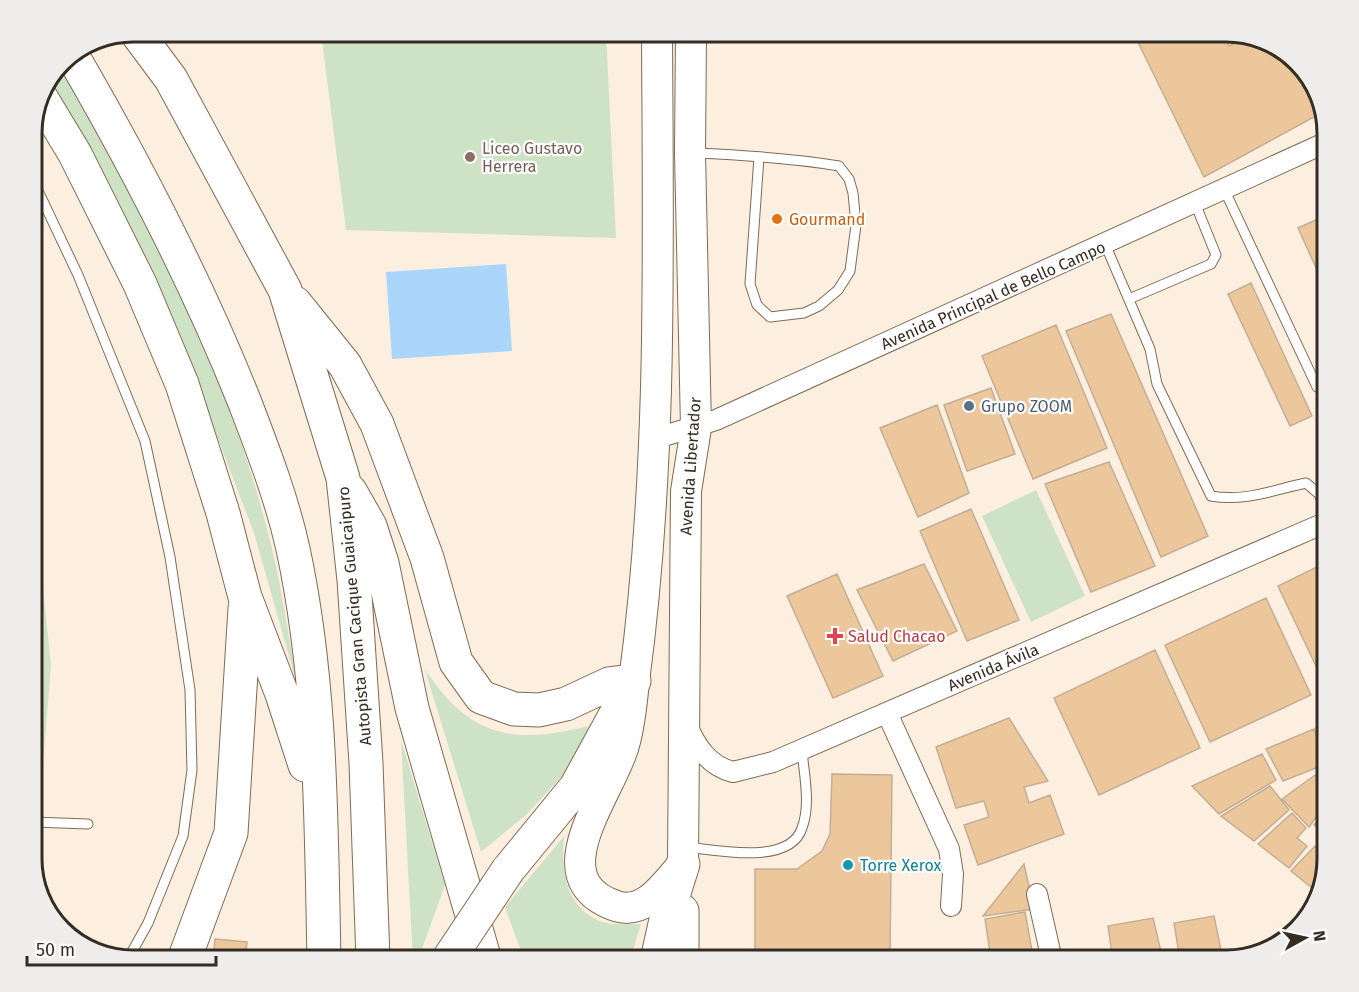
<svg xmlns="http://www.w3.org/2000/svg" width="1359" height="992" viewBox="0 0 1359 992" font-family="'Fira Sans',sans-serif">
<rect width="100%" height="100%" fill="#fcefdf"/>
<path fill="#cee2c5" d="M321,32H606L616,238L346,230Z
M59,66C149,206 223,364 266,525C281,579 288,636 299,691L254,533L186,355L115,201L49,79Z
M32,481L51,666L34,873L32,865Z
M1036,490L1085,596L1031,622L982,516Z
M425,670C435,683 445,698 458,709C500,746 545,736 594,725L571,766L527,814L481,852Z
M401,740L445,885L418,960H413Z
M564,836C562,869 563,900 595,919C608,926 627,924 641,924L630,960H528L519,946L505,907Z"/>
<path fill="#aad6fb" d="M506,264L512,351L392,359L386,272Z"/>
<path fill="#ecc79c" stroke="#c3ae95" stroke-width="1.5" d="M1133,32H1222L1229,46L1246,38L1288,52L1317,88L1323,112L1204,177Z
M1327,215V292L1298,228Z
M1251,283L1312,416L1290,426L1228,294Z
M1111,314L1208,536L1161,557L1066,331Z
M1056,325L1107,448L1033,479L982,356Z
M991,388L1015,454L967,471L944,405Z
M937,405L969,493L918,517L880,428Z
M1109,462L1155,566L1091,592L1045,484Z
M971,509L1019,620L967,641L920,531Z
M1327,562V681L1324,683L1278,586Z
M924,564L957,631L893,661L857,590Z
M837,574L883,676L833,698L787,596Z
M1266,598L1311,695L1210,742L1165,645Z
M1155,650L1200,748L1099,795L1054,698Z
M1009,718L1048,781L1024,787L1029,803L1050,795L1064,834L978,865L964,825L989,817L984,801L956,808L936,747Z
M1327,723V764L1316,728Z
M1314,729L1326,764L1283,781L1266,749Z
M1262,754L1276,780L1219,814L1192,786Z
M832,774L892,775L890,960L755,953V869H797L822,851L830,834Z
M1315,775L1320,784L1327,781V802L1309,827L1282,799Z
M1270,786L1289,810L1254,841L1221,816Z
M1327,806V834L1314,825Z
M1292,813L1306,828L1297,838L1307,846L1289,868L1258,844Z
M1315,846L1327,859L1317,892L1291,871Z
M1024,864L1034,909L983,916Z
M1025,912L1032,951L991,959L985,919Z
M1214,916L1223,960H1180L1174,923Z
M1153,918L1163,960H1113L1108,926Z
M215,939L247,942L245,960H213Z
M1034,953L1036,960H994Z"/>
<g fill="none" stroke-linecap="round" stroke-linejoin="round">
<defs>
<path id="service" d="M695,153C743,155 792,158 839,166L849,179L853,193L856,225L850,271L838,290L819,306L804,313L770,317L757,305L750,284L759,157
M32,178L78,275L145,441L170,557L190,690L192,770L183,836L148,923L128,959
M1224,189L1317,387
M1105,244L1150,349L1157,384L1211,496C1245,502 1273,490 1306,483L1319,494L1327,512
M1129,299L1211,264L1216,255L1195,203
M32,822L88,824
M687,847C716,850 790,866 802,828C811,804 804,775 802,750"/>
<path id="minor" d="M654,439L716,420L1327,142
M887,713L949,849L953,874L951,906
M687,725C696,747 709,766 733,772L773,762L1327,522
M1037,894L1052,960"/>
<path id="primary" d="M657,32C658,248 663,466 634,681C632,702 630,725 624,745C611,793 537,879 616,906C645,916 666,883 683,864L686,491L696,428L690,153L691,32"/>
<path id="motorway" d="M136,32L171,79L285,290L343,478L354,580L366,763L373,960
M72,55C137,167 197,282 245,403C263,450 282,499 293,549C322,683 321,824 324,960
M40,96L75,154L140,284L182,384L223,513L245,597L282,694L305,765
M295,303L345,365L377,424L427,558L456,662L481,697L514,709L539,710L566,704L609,684L634,681
M350,491L370,526L382,563L412,708L485,960
M508,870L576,787L634,681
M184,960L231,833L245,608
M657,960L667,915L683,864
M682,960V911"/>
</defs>
<use href="#service" stroke="#7f6b54" stroke-width="11"/>
<use href="#minor" stroke="#7f6b54" stroke-width="22"/>
<use href="#primary" stroke="#7f6b54" stroke-width="32"/>
<use href="#motorway" stroke="#7f6b54" stroke-width="35"/>
<use href="#service" stroke="#fff" stroke-width="9"/>
<use href="#minor" stroke="#fff" stroke-width="20"/>
<use href="#primary" stroke="#fff" stroke-width="30"/>
<use href="#motorway" stroke="#fff" stroke-width="33"/>
<defs>
<path id="motorway-bridge" d="M448,960L508,870"/>
</defs>
<use href="#motorway-bridge" stroke="#7f6b54" stroke-width="35" stroke-linecap="butt"/>
<use href="#motorway-bridge" stroke="#fff" stroke-width="33"/>
</g>
<circle fill="#8d6e63" stroke="#fefefe" stroke-width="2" cx="470" cy="157" r="6"/>
<circle fill="#e8710a" stroke="#fefefe" stroke-width="2" cx="777" cy="219" r="6"/>
<circle fill="#5c6f8a" stroke="#fefefe" stroke-width="2" cx="969" cy="406" r="6"/>
<path fill="#e0444e" stroke="#fefefe" stroke-width="2" d="M832 627h6v6h6v6h-6v6h-6v-6h-6v-6h6z"/>
<circle fill="#0f9aa8" stroke="#fefefe" stroke-width="2" cx="848" cy="865" r="6"/>
<g text-anchor="middle" stroke-width="4.5" stroke-linejoin="round" paint-order="stroke">
<g font-size="16" fill="#785e54" stroke="#fefefe" text-anchor="start">
<text x="482" y="154">Liceo Gustavo<tspan x="482" dy="18">Herrera</tspan></text>
</g>
<g font-size="16" fill="#c56008" stroke="#fefefe" text-anchor="start">
<text x="789" y="225">Gourmand</text>
</g>
<g font-size="16" fill="#352c22" stroke="#fefefe">
<text transform="translate(993 295) rotate(-24)" y="6">Avenida Principal de Bello Campo</text>
<text transform="translate(690 466) rotate(-86)" y="6">Avenida Libertador</text>
<text transform="translate(354 616) rotate(-95)" y="6">Autopista Gran Cacique Guaicaipuro</text>
<text transform="translate(993 667) rotate(-23)" y="6">Avenida Ávila</text>
</g>
<g font-size="16" fill="#4e5e75" stroke="#fefefe" text-anchor="start">
<text x="981" y="412">Grupo ZOOM</text>
</g>
<g font-size="16" fill="#be3a42" stroke="#fefefe" text-anchor="start">
<text x="848" y="642">Salud Chacao</text>
</g>
<g font-size="16" fill="#0d838f" stroke="#fefefe" text-anchor="start">
<text x="860" y="871">Torre Xerox</text>
</g>
</g>
<path d="M0 0H1359V992H0ZM133 42H1226A91 91 0 0 1 1317 133V859A91 91 0 0 1 1226 950H133A91 91 0 0 1 42 859V133A91 91 0 0 1 133 42Z" fill="#eeedec" fill-rule="evenodd"/>
<path fill="none" stroke="#352c22" stroke-width="3" d="M133 42H1226A91 91 0 0 1 1317 133V859A91 91 0 0 1 1226 950H133A91 91 0 0 1 42 859V133A91 91 0 0 1 133 42Z"/>
<g transform="translate(1305 938) rotate(82)" stroke="#fefefe" stroke-width="4.5" paint-order="stroke">
<path d="M0-4.5L10 22L0 15L-10 22Z" fill="#352c22"/>
<text y="-9" font-size="16" font-weight="bold" text-anchor="middle" fill="#352c22">N</text>
</g>
<path d="M27 956v9h189v-9" fill="none" stroke="#352c22" stroke-width="3"/>
<text x="36" y="956" font-size="18" fill="#352c22" stroke="#fefefe" stroke-width="4.5" paint-order="stroke">50 m</text>
</svg>
